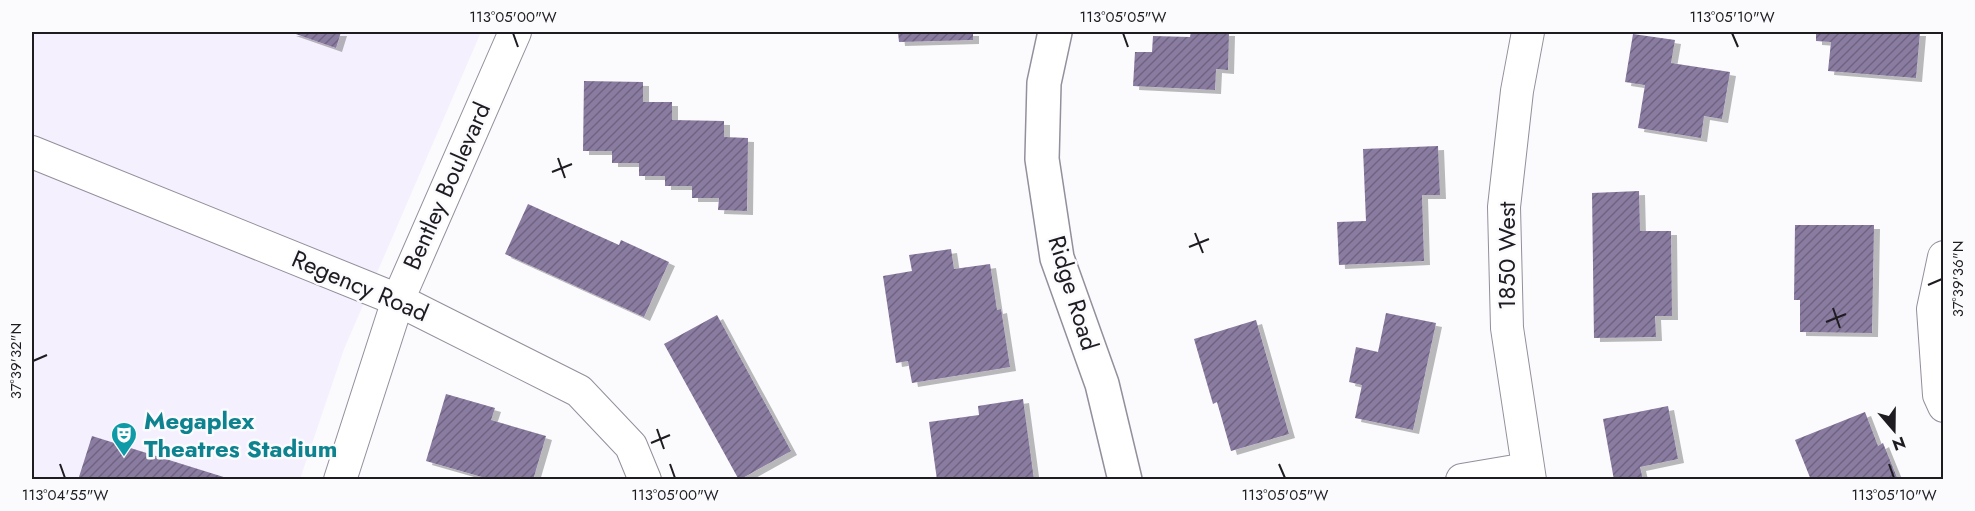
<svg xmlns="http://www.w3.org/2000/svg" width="1975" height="511" viewBox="0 0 1975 511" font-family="Jost,sans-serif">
<defs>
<pattern id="building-hatch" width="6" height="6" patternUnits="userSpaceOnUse" patternTransform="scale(1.5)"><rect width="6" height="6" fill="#897ba0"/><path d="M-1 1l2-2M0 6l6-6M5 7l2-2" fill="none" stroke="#6f6482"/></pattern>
<filter id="shadow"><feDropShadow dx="6" dy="4" stdDeviation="0" flood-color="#0004"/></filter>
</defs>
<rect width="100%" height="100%" fill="#fbfafd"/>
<path fill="#f4f0fd" d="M32,32H481L344,349L300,479H32Z"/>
<path fill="url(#building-hatch)" filter="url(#shadow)" d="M290,32H341L336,48Z
M898,32H973V40L899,42Z
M1191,32H1229L1228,70L1216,69L1215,90L1133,86L1135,52H1152L1153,36L1190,37Z
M1816,32H1920L1916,78L1828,71L1831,42L1816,41Z
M1633,34L1675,40L1671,63L1730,72L1722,119L1704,116L1701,138L1638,128L1645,85L1625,82Z
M584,81L643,82V102H672V120L724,121V137L748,138L747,211L718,210L719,198H692V186H665V176H639V163H612V151H583Z
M1438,146L1440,195H1422L1424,261L1339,265L1337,222L1366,221L1363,149Z
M1639,191L1640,231H1671L1672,316H1655L1656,337L1594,338L1592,193Z
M528,204L619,245L621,240L669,262L644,317L505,254Z
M1795,225H1874L1872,333L1800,332V300H1794Z
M951,249L954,269L990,264L997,310L1001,309L1010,367L912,383L908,361L896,363L883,276L912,271L909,255Z
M1386,313L1436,323L1413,430L1355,418L1362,385L1349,382L1356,347L1378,352Z
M717,315L791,451L739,480L664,344Z
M1256,320L1289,434L1231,451L1217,402L1213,404L1194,339Z
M446,394L495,408L491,420L546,436L533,480H481L482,477L426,461Z
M1023,399L1034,480H937L929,422L979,415L978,406Z
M1668,406L1678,459L1640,467L1643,480H1614L1603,419Z
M1865,412L1878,446L1883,443L1898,480H1811L1795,440Z
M92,436L230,479V480H78Z"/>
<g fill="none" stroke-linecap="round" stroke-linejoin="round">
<defs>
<path id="minor" d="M1528,32L1517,91L1504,207L1507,328L1530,480
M32,152L398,300L579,391L631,446L645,480
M1944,257L1933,309L1939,395L1944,406
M340,480L398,300L515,32
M1462,480L1527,469"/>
<path id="tertiary" d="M1055,32L1044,83L1042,159L1057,258L1102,384L1125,480"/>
</defs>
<use href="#minor" stroke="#948f9c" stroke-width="34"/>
<use href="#tertiary" stroke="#948f9c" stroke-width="36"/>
<use href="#minor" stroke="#fff" stroke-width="32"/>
<use href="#tertiary" stroke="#fff" stroke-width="33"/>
</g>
<path fill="none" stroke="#1e1c21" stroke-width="2" d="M513,33L518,47M1123,33L1128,47M1732,33L1738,47M558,158L565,178M552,172L572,164M1195,233L1203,253M1189,247L1209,239M1928,285L1942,279M1833,308L1840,328M1826,322L1846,314M33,361L47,355M657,429L664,449M651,443L670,435M60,464L65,478M670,464L675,478M1279,464L1285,478M1889,464L1894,478"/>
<defs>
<symbol id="theatre-pin" viewBox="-11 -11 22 30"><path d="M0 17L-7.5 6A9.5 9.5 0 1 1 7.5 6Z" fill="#0f9aa8" stroke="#fbfafd"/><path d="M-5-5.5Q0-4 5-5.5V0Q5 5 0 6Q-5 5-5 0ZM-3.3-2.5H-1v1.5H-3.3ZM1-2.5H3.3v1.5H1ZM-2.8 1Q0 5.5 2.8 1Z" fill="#fff"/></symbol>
</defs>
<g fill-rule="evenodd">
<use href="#theatre-pin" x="109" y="420" width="30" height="40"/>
</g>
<g text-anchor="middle" stroke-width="5" stroke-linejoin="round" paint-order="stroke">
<g font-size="24" fill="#1e1c21" stroke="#fbfafd">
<text transform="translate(447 186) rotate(-66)" y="8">Bentley Boulevard</text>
<text transform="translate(1507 256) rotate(-90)" y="8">1850 West</text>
<text transform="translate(360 286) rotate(23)" y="8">Regency Road</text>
<text transform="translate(1073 293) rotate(73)" y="8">Ridge Road</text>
</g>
<g font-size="24" font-weight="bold" fill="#0d838f" stroke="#fbfafd" text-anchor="start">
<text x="144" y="429">Megaplex<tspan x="144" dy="28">Theatres Stadium</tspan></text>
</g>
</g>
<rect width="1975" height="511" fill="none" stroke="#fbfafd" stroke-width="66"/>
<g transform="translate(1894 430) rotate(160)" stroke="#fbfafd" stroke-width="4.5" paint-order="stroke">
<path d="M0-4.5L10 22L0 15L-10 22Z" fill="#1e1c21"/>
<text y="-9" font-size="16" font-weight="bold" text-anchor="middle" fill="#1e1c21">N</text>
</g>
<rect x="33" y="33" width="1909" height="445" fill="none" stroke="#1e1c21" stroke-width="2"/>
<g font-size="15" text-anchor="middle" fill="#1e1c21">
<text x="513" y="22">113°05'00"W</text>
<text x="1123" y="22">113°05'05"W</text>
<text x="1732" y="22">113°05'10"W</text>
<text transform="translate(1958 279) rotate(-90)" y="5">37°39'36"N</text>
<text transform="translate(16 361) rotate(-90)" y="5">37°39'32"N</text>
<text x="65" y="500">113°04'55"W</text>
<text x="675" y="500">113°05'00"W</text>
<text x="1285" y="500">113°05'05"W</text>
<text x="1894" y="500">113°05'10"W</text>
</g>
</svg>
